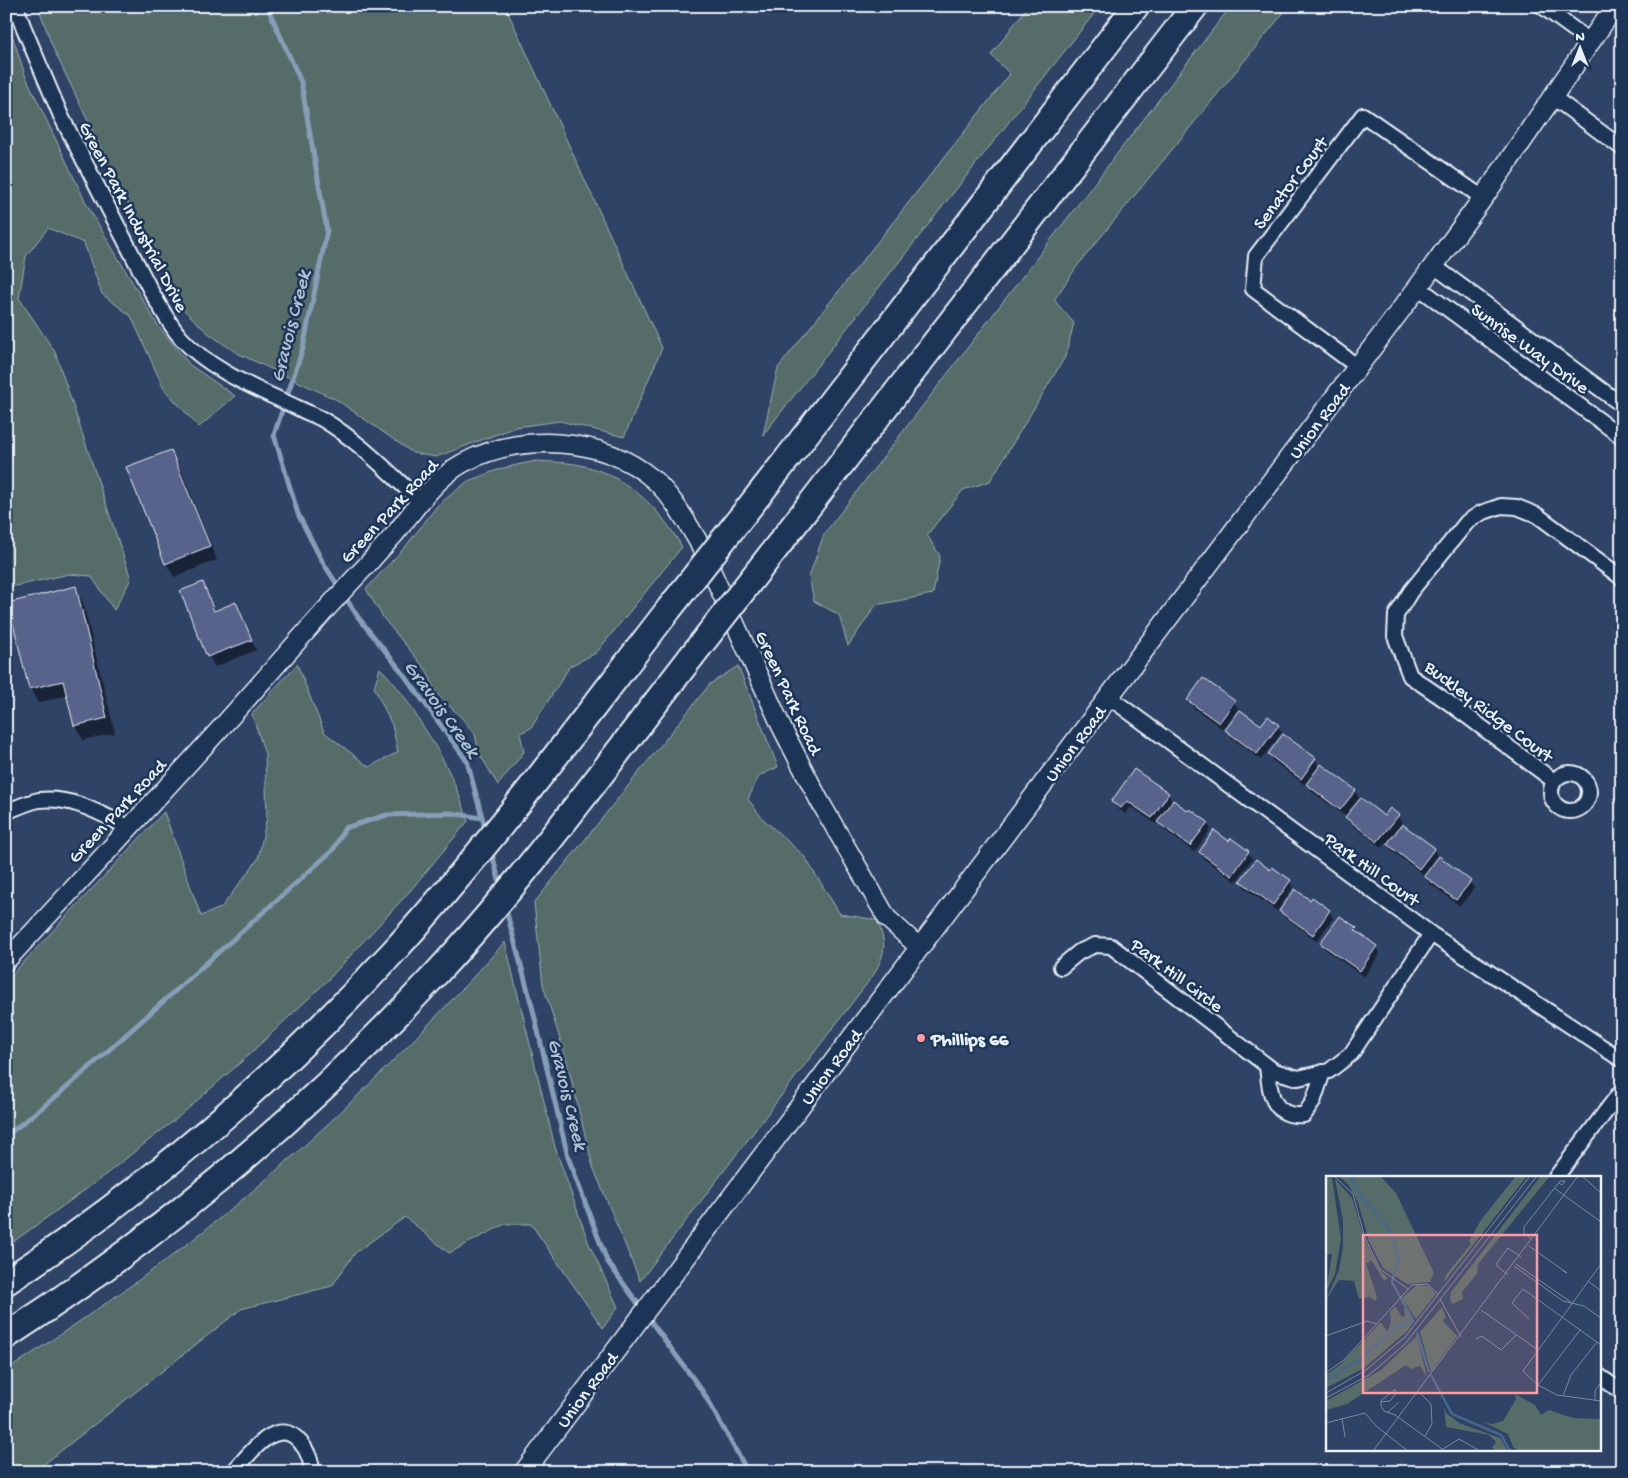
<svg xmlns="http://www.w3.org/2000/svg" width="1628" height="1478" viewBox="0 0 1628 1478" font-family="'Gochi Hand',sans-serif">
<rect width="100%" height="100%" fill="#2f4367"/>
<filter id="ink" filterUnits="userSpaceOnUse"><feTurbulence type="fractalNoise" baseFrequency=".02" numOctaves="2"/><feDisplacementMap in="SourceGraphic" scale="10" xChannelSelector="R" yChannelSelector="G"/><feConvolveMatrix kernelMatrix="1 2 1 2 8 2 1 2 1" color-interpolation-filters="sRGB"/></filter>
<g filter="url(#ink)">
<path fill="#556c68" stroke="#9eaeb0" d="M38,6H505L662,348L624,437L560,421L516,427L436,457L413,453L337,400L235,352L208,333L183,309L119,186L53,48Z
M1028,6H1100L763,435L778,368L1010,74L991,55Z
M1231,6H1289L1078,265L1054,300L1074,323L1065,357L990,481L963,490L927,535L940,556L933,594L876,605L848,646L839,615L814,601L809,577L824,534Z
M6,16L25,75L87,205L158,326L190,365L235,396L199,427L164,389L131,316L102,294L84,243L48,228L26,256L19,298L55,352L131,579L114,610L91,576L69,574L6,588Z
M536,461C549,462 563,462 575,464C622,472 659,506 682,547L596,653L570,666L531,728L520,733L524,752L498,785L479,753L475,734L461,717L436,693L427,671L384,619L366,589L406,546L438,505L468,481L503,468Z
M297,664L324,732L369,767L398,752L392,725L374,687L380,668C397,685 407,700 419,720C442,755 456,782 468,821L410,891L325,983L241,1062L176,1119L96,1182L6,1247V981L164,812L201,916L221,908L258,859L267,817L265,754L252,714Z
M738,666L778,767L759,776L748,799L762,818L804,856L840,914L877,920C886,944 887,950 874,974L640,1281L593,1167L566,1058L543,985L534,903L710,684Z
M505,942L555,1147L589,1244L618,1307L603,1328L531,1224H505L449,1253L405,1217L355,1253L332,1286L241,1309L34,1472H6V1371C77,1323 149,1276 215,1222C320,1138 415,1042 505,942Z"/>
<path fill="#0007" d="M171,451L179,465L217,560L174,577L166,563Z
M202,583L216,611L235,603L241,614L256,650L215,667L209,657L182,591Z
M75,588L83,602L115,733L83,740L75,726L68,695L38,703L30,688Z
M1189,700L1234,702L1238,709L1223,729L1192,707Z
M1278,726L1282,732L1261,760L1231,737L1227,730Z
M1283,735L1315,759L1320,768L1355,791L1359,798L1345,816L1311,791L1307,783L1305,785L1273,761L1269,754Z
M1168,794L1173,803L1207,823L1211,829L1194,852L1163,829L1158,821L1156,824L1131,807L1125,814L1117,808L1113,802Z
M1398,816L1402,823L1382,848L1351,824L1347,818Z
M1231,840L1248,852L1252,859L1236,882L1204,859L1200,852L1230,842Z
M1388,844L1434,849L1438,856L1424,875L1392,851Z
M1271,871L1290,881L1293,888L1277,911L1245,888L1241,881Z
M1426,876L1470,882L1474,888L1460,906L1429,883Z
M1312,899L1329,911L1333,918L1317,941L1285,917L1281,911L1310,901Z
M1356,928L1360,936L1376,947L1380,954L1364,977L1326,950L1322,943Z"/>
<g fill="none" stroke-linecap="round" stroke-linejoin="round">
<path stroke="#869eb7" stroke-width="5" d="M267,6L301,82L327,231L303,348L274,435L298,514L322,561L358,617L402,672L467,761L486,832
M491,850L501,888
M505,906L532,1006L568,1157L607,1261L642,1309
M6,1136L63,1091L333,850L345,828L387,815L450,813L482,818
M647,1316L703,1392L748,1472"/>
</g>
<path fill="#59648b" stroke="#e8f1f8" d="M171,450L210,546L165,564L126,467Z
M203,582L214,611L236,602L252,640L207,657L180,591Z
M76,586L107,718L74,726L63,681L29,689L8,603Z
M1203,678L1235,701L1219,723L1187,700Z
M1240,710L1261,725L1268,716L1279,725L1257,754L1225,730Z
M1283,734L1316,758L1301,779L1268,754Z
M1321,764L1356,790L1340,810L1306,784Z
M1134,769L1169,793L1152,818L1127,801L1121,808L1111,802Z
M1361,798L1384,816L1390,808L1399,815L1377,842L1345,817Z
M1173,800L1188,811L1190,809L1208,822L1190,846L1157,822Z
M1402,824L1435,848L1419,869L1387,844Z
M1214,830L1229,841L1231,838L1249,851L1232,876L1199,852Z
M1439,856L1471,881L1456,900L1424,876Z
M1256,859L1270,870L1272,867L1291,880L1273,905L1240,881Z
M1295,889L1310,900L1312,897L1330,910L1313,935L1279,911Z
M1340,916L1357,928L1355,930L1377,946L1360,971L1320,943Z"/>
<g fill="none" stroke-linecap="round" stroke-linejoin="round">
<defs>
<path id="minor" d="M16,6L23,26L61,116L152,293C161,308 169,324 181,338C211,371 258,389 298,408C306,412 314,415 322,419C359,441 389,473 421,502
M1542,6L1591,42
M1553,97L1622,148
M1434,266L1622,405
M1418,287L1622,437
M1358,367L1253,289L1256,256L1363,115L1483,198
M1109,697L1431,934L1622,1060
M1551 792a19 19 0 1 1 38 0a19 19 0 1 1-38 0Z
M1554,781L1448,702L1410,676L1395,636L1396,615L1411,591L1467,522L1481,513L1501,506L1517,507L1537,515L1622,578
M6,812C16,808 28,802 39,800C73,796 101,814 130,828
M1061,967L1079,952L1095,945L1111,946L1274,1071L1298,1078L1329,1071L1351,1054L1431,934
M1267,1066C1270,1092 1271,1118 1304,1115L1313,1102L1323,1072
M1556,1177L1622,1090
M1599,1376L1622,1392
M233,1472C249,1455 277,1413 301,1443C307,1450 312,1462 312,1472"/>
<path id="tertiary" d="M6,961C80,881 154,802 227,721C274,669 319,615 368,564C376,554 385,545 394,535C413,512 435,478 463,463C521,433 602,436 653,479C672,496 685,519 698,541L782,728L819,800L887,918L920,948"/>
<path id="secondary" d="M524,1472L1418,287L1483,198L1615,6"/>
<path id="motorway" d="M787,459L1136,6
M808,507L1195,6
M6,1282C148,1189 279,1076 394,951C492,843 580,724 669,609
M6,1336C163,1234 307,1113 434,976C527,876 607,765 691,657"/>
</defs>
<use href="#minor" stroke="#e8f1f8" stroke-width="18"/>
<use href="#tertiary" stroke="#e8f1f8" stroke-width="21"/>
<use href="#secondary" stroke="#e8f1f8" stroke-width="22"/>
<use href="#motorway" stroke="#e8f1f8" stroke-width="29"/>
<use href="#minor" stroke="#1d3557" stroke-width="14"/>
<use href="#tertiary" stroke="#1d3557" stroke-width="18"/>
<use href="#secondary" stroke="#1d3557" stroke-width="19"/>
<use href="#motorway" stroke="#1d3557" stroke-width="25"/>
<defs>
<path id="motorway-bridge" d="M669,609L787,459
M691,657L808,507"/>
</defs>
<use href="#motorway-bridge" stroke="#e8f1f8" stroke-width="29" stroke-linecap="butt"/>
<use href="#motorway-bridge" stroke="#1d3557" stroke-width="25"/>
</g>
</g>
<circle fill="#ff9aa2" stroke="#1d3557" stroke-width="2" cx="921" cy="1038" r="5"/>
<g text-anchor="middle" stroke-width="5" stroke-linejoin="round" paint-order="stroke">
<g font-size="19" fill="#e8f1f8" stroke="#1d3557">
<text transform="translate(1289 182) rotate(-53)" y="7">Senator Court</text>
<text transform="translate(135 216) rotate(62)" y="7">Green Park Industrial Drive</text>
<text transform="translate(1531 347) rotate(36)" y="7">Sunrise Way Drive</text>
<text transform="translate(1318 420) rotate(-53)" y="7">Union Road</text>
<text transform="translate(388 510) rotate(-47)" y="7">Green Park Road</text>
<text transform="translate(790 692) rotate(65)" y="7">Green Park Road</text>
<text transform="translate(1490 710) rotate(37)" y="7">Buckley Ridge Court</text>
<text transform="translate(1074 743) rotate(-53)" y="7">Union Road</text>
<text transform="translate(116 810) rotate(-47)" y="7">Green Park Road</text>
<text transform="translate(1373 868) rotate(36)" y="7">Park Hill Court</text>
<text transform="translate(1178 974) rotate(37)" y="7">Park Hill Circle</text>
<text transform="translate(830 1066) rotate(-53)" y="7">Union Road</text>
<text transform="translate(586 1389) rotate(-53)" y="7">Union Road</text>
</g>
<g font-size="19" font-weight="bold" fill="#e8f1f8" stroke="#1d3557" text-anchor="start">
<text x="931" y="1045">Phillips 66</text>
</g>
<g font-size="20" font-style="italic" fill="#afc1d2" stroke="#1d3557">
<text transform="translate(289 326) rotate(-76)" y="7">Gravois Creek</text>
<text transform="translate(443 708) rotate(54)" y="7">Gravois Creek</text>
<text transform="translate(569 1094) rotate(76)" y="7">Gravois Creek</text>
</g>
</g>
<g transform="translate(1326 1176)">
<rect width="275" height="275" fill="#2f4367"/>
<path d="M13,0H54L70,17L108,97L104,106L81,108L57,92L43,65L32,26L22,8ZM190,0H201L118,106L120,99L145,68L143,65L155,44ZM215,0H224L152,88L151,98L136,116L137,123L127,128L124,124L125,116ZM0,1L6,2L15,63L9,98L0,116L6,78H0ZM9,3L26,22L40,67L54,94L62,102L58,105L46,85L40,87L51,121L49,125L44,121L33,123L28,105L13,104L0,124L13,94L17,70V44ZM91,109L102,110L110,118L90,143L76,122ZM69,130L76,141L79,140L78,131L84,140L87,147L81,155L38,192L0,212V199L14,189L55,146L61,156L65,147L64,136ZM116,131L120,141L117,145L131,160L105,196L94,156ZM91,160L101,201L94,190L85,193L80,189L21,228L0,234V225L55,194ZM189,218L209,229L215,239L223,234L247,242L275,243V275H193L187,271L182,258L157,246L167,248L177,245L190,223ZM118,230L120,237L133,247L174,262L182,275H169L166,271L170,266L163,259L120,251Z" fill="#556c68"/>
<path fill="none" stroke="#45678c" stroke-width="2.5" d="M24,0L36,21L61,50L69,68L72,84L66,106L88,146M91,157L103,196M105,199L126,238L175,259L184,275M0,204L34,183L74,148L87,146"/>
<path fill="none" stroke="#7989a1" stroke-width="1" d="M8,0L27,18L39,62L54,93L82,113M256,0L275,17M228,12L275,46M205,63L198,57V51L234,5H239L236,9L233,7M203,70L241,97L237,95M190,88L246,127M275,88L197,195L212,209L231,219L275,225M188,90L237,125L258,130L275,142M182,99L171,90V87L182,72L195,81M262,105L275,115M114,123L135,161M155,134L212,174M203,143L186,127L197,113L275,169M0,160L41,145L51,148M150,163L156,160L175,174L190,159M0,197L19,183L86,109L101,108L112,118M212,209L254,154M93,216L105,228L106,248L99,260M0,217L40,194L79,161L204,0M237,220L245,199L271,166M0,222L43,199L79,168L211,0M269,225V215L275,206M55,226L64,225L70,217L69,213L55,225V230L58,235L69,239L119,275M61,237L73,226M16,242L19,261M0,247L39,237L50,250L82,275M117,273L133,263L154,275M47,275L252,0"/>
<path fill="#ff9aa2" fill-opacity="0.15" stroke="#ff9aa2" stroke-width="2.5" d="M37,59H211V217H37Z"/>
<rect width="275" height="275" fill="none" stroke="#e8f1f8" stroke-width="2.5"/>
</g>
<rect width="1628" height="1478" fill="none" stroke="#1d3557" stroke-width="25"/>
<rect x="12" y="12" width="1603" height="1453" fill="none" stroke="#e8f1f8" stroke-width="2" filter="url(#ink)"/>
<g transform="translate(1580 48)" stroke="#1d3557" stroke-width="4" paint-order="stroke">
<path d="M0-4L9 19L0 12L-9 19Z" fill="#e8f1f8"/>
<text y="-8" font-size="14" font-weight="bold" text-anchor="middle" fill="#e8f1f8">N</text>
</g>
</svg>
